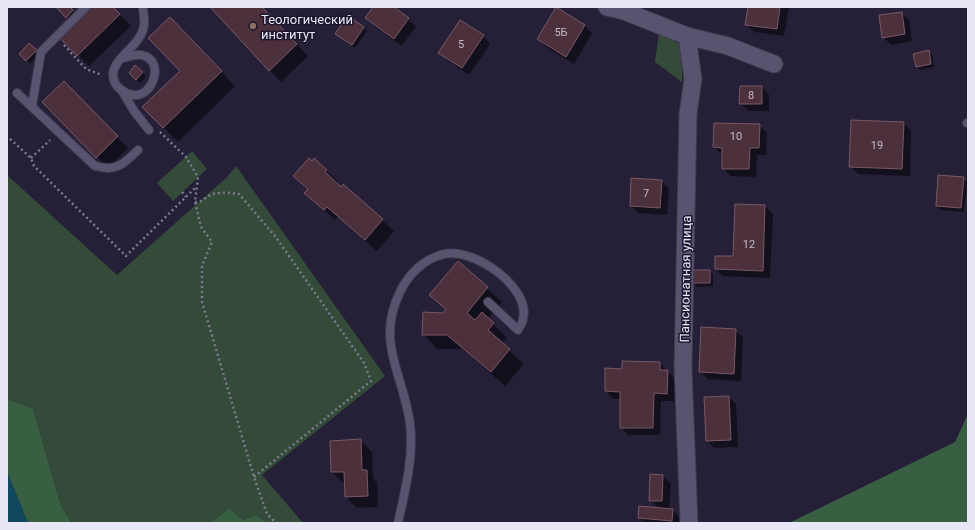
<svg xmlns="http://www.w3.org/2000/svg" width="975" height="530" viewBox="0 0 975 530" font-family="Roboto,sans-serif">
<rect width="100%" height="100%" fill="#251f37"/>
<path fill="#344b39" d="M659,33L682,45V82L655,62Z
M192,151L207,169L173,201L157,183Z
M236,166L385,376L262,475L303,523H268L256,515L243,520L229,508L210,523H72L61,506L33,409L7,399V175L117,275L227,177Z"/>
<path fill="#385f41" d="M7,399L33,409L61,506L72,523H28L7,472Z
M968,414V523H789L955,442Z
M229,508L243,520L256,515L268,523H210Z"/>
<path fill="#10495e" d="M7,472L28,523H7Z"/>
<path fill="#0007" d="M57,7H69L76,14L70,21Z
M93,7H113L131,26L89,66L78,55Z
M211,7H261L308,56L281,82Z
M374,7H392L416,26L402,46L374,26L366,18Z
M749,7H789L784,36L754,32L746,24Z
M557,9L585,26L592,33L574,64L546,47L538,39Z
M901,13L909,20L912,41L891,45L883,37Z
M363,28L367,31L355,48L336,34Z
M184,33L235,86L178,142L144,107L181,71Z
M483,36L490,44L469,75L447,60L440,53Z
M29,44L40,54L30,64L20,54Z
M928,51L932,55L934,67L920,70L917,67Z
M142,72L146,76L140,83L130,73Z
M64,82L128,148L108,168L44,102Z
M762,87L769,95V111H748L740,103Z
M904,123L911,131L910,176L858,174L850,166Z
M759,125L767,133L766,155H757L756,177L730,176L723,168V155L714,147Z
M314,160L338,182L336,183L342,188L344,186L394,231L377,251L338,217L335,220L306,193L308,190L294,176Z
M963,178L967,182L964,212L940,210L937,206Z
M661,181L669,188L667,215L638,213L631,206Z
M736,205L765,206L773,214L770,278L723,276L716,269L734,257Z
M458,262L502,302L488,319L507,338L502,344L524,364L505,386L463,349H437L423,334L446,310L431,294Z
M694,271H710L713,275V286L698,287L694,283Z
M735,330L743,337L741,381L708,379L700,372Z
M660,363L675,379V401H661L660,435H628L621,427V399H613L606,391V369L623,370Z
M728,397L736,404L738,447L714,448L707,440Z
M360,440L372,452L373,478L377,482L378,507L357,508L346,497L345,483H343L332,472Z
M651,476H663L671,484L669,510H672L680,518L679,523H645L639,517L659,509L650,500Z"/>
<path fill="#4c303c" stroke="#785965" d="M56,7H70L73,10L66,18Z
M91,7H113L120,14L77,56L59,37Z
M210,7H262L297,44L269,71Z
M373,7H394L409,18L394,39L365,18Z
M556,7L585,25L566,57L537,39Z
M748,7H780L777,29L745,25Z
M902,12L905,34L882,38L879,15Z
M347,15L364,27L352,45L335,34Z
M170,17L222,71L163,128L142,107L180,71L148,38Z
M460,20L484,35L462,68L438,53Z
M29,43L37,50L26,61L19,54Z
M929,50L931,64L916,67L913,54Z
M135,65L143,72L136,80L129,73Z
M64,81L118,136L96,158L42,102Z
M740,86H762V104H739Z
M851,120L904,122L902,169L849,167Z
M714,123L760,124L759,148H750L749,169H722V148L713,147Z
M309,158L312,161L314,158L327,170L325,172L341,187L343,184L383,219L365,240L327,207L324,210L304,193L308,189L293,176Z
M938,175L964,177L961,208L936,206Z
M631,178L662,180L660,208L630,206Z
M735,204L765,205L763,271L715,269V256H733Z
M458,261L488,287L467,313L475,320L482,312L494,323L488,330L510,349L491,372L447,335H422L423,312L443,313L446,309L429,295Z
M693,270H710V283H693Z
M701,327L736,329L734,374L699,372Z
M622,361L660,362V370H668L667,394L654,393L653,428H620V392L605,391V368L622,369Z
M729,396L731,440L706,441L704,397Z
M361,439L362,470H367L368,496L345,497L344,472H331L330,441Z
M650,474L663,475L662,501H649Z
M639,506L673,509L672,521L638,518Z"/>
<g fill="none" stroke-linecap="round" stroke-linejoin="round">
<defs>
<path id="service" d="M123,58C128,57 135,54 141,55C169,59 150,110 123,91C116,87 113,81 113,74C114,57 142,45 144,25C145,20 143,13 143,7
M122,91L134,111L149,130
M17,93L95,166C116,172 124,164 138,150
M32,106L41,52L86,7
M967,123H968
M398,523C405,490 414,458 410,424C404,375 375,343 400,292C408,275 423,259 444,254C473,247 531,287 523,319C523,323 519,327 518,330L488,302"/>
<path id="minor" d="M607,7L624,11L687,36L728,46L774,64
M687,36L693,79L688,114L683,368L689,523"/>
</defs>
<use href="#service" stroke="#3e394e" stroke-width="10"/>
<use href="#minor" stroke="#3e394e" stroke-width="19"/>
<path stroke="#7e7a8e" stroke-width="2.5" stroke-dasharray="2 3" stroke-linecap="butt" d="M64,45L86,69L102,75
M160,132L186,157L198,177L195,202L201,227L212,242L202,266V302L254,477L267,514L276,523
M10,139L31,158L34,166L126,256L196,187
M31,158L50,140
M182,192L186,197
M195,202C202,203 206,196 213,194C221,192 230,193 239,194L275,236L364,363L371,381L254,477"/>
<use href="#service" stroke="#58536e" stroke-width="8"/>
<use href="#minor" stroke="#58536e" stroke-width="17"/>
</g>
<circle fill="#8d6e63" stroke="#1b162d" stroke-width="1.5" cx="253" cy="26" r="4"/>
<g text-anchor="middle" stroke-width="3" stroke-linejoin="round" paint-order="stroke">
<g font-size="11" fill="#c2b8c8">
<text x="561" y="36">5Б</text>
<text x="461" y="48">5</text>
<text x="751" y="99">8</text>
<text x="736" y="140">10</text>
<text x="877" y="149">19</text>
<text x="646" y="197">7</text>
<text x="749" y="248">12</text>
</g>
<g font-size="13" fill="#e9e6f6" stroke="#1b162d" text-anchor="start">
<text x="261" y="24">Теологический<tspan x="261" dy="15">институт</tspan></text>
</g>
<g font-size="13" fill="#e9e6f6" stroke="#1b162d">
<text transform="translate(685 279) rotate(-89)" y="5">Пансионатная улица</text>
</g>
</g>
<rect width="975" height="530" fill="none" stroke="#e9e6f6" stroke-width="16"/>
</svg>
